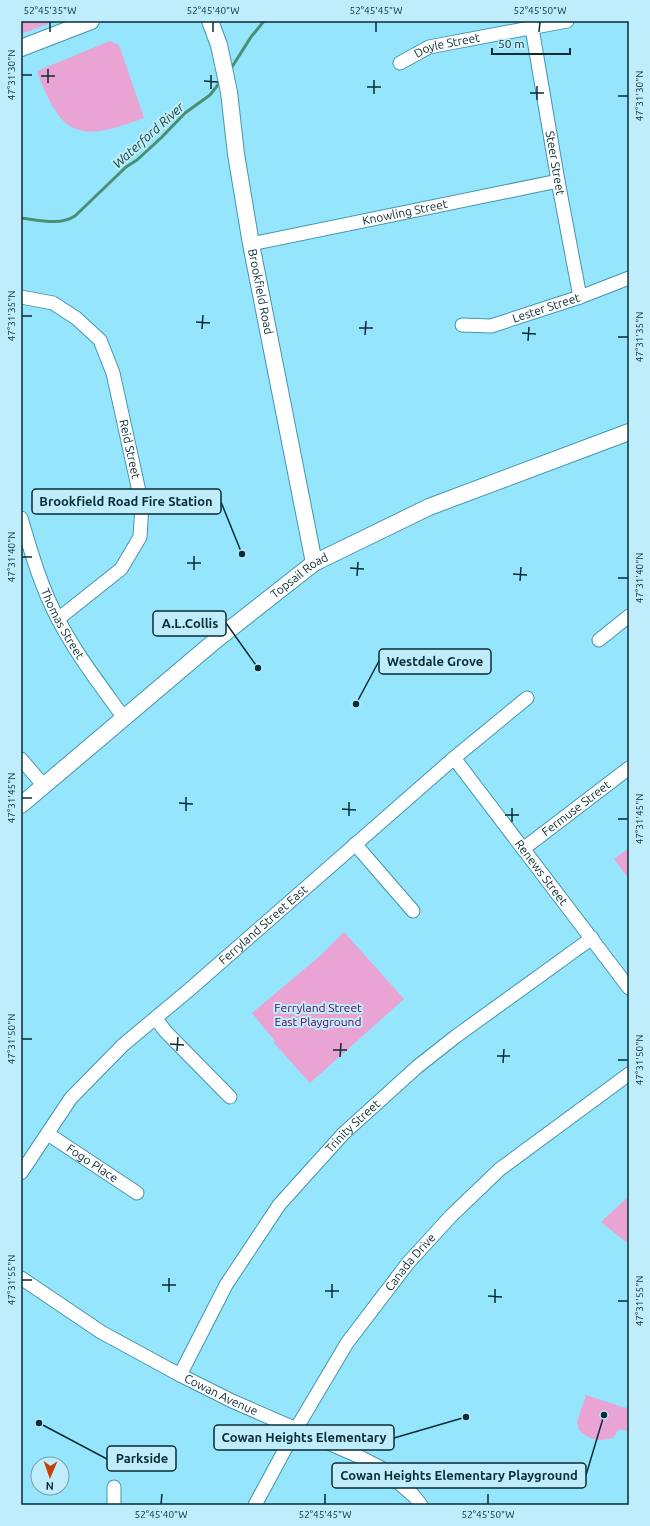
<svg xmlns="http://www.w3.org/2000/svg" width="650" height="1526" viewBox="0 0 650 1526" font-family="Ubuntu,sans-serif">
<rect width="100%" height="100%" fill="#95e5fd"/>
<path fill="#e9a4d3" d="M21,21H56L21,34Z
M110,41L119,45L144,118C79,143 61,137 37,71Z
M629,848V879L614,859Z
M344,932L404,999L310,1083L274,1043L275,1041L252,1013L320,956Z
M629,1196V1240L626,1242L601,1222Z
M586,1395L625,1408L629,1406V1431L619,1429L613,1438C599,1442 590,1440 579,1430L577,1422Z"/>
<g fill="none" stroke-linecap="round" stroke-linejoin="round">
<path stroke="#489073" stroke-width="3" d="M230,70L251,37L264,21
M21,218C39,220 59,226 75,216L126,167L137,160L162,137L185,113L210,95L221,81"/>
<defs>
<g id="minor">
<path id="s1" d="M532,28L558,181L580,297"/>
<path id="s2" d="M400,63L429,47L567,21"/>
<path id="s3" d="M251,244L558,181"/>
<path id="s4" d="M21,297L53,303L76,318L100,340L113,373L142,505L140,537L121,569L58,619"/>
<path id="s5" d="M462,325L491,326L580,297L629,278"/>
<path id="s6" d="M21,518C31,552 41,587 58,619C76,654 101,686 124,718"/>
<path d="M599,640L629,616"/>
<path id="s7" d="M454,758L629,988"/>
<path d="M21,759L44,786"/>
<path d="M355,844L413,911"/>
<path id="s8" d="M523,849L629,768"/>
<path d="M156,1019L166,1032L230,1097"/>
<path id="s9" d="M48,1134L137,1193"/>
<path id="s10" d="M21,1173L71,1098L123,1045L189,990L454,758L527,698"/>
<path id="s11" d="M21,1278L101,1332L180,1375L232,1401L356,1455L383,1469L414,1496L421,1505"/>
<path id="s12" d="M180,1375L226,1285L279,1205L343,1134L417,1067L455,1037L592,938"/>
<path d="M114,1505V1487"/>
<path id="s13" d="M255,1505L296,1429L347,1343L408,1263L451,1216L500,1169L629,1074"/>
</g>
<g id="major">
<path id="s14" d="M210,21L219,45L229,92L236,154L251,244L314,563"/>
<path d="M21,48L91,21"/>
<path id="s15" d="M21,805L216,640L314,563L429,507L629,432"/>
</g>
</defs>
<use href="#minor" stroke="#4595ac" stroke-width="15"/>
<use href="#major" stroke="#4595ac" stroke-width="18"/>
<use href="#minor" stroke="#fff" stroke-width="13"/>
<use href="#major" stroke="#fff" stroke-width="16"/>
</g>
<path fill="none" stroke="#092c35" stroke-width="1.5" d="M50,32V22M213,32V22M376,32V22M539,32L540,22M22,75H32M41,76H55M204,81L218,82M48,83V69M367,87H381M211,89V75M530,93H544M374,94V80M618,96H628M537,100V86M22,316H32M196,322L210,323M359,328H373M202,329L203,315M522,333L536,334M365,335L366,321M618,337H628M528,341L529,327M22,557H32M187,563H201M350,568L364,569M194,570V556M513,574L527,575M357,576L358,562M618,578H628M520,581L521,567M22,798H32M179,803L193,804M342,809L356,810M186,811V797M505,815H519M349,816V802M618,819H628M512,822V808M22,1039H32M170,1044L184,1045M333,1050H347M177,1051L178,1037M497,1056H510M340,1057L341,1043M618,1060H628M503,1063L504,1049M22,1280H32M162,1285H176M325,1291H339M169,1292V1278M488,1296L502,1297M332,1298V1284M618,1301H628M495,1303V1289M161,1504L162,1494M325,1504V1494M488,1504V1494"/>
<g text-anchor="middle" stroke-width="4" stroke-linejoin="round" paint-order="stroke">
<g font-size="12" fill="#092c35" stroke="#bfedfb">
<text dy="4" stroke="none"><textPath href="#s2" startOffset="51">Doyle Street</textPath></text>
<text dy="4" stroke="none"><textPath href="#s1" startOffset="137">Steer Street</textPath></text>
<text dy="4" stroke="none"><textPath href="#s3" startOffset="157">Knowling Street</textPath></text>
<text dy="4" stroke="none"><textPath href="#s14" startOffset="276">Brookfield Road</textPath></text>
<text dy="4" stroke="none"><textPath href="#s5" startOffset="87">Lester Street</textPath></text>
<text dy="4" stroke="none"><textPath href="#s4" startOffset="206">Reid Street</textPath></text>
<text dy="4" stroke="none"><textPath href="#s15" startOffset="361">Topsail Road</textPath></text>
<text dy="4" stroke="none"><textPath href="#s6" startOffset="114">Thomas Street</textPath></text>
<text dy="4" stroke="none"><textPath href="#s8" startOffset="67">Fermuse Street</textPath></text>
<text dy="4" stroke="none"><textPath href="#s7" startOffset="144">Renews Street</textPath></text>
<text dy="4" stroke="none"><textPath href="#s10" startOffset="349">Ferryland Street East</textPath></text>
<text dy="4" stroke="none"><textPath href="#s12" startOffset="305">Trinity Street</textPath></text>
<text dy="4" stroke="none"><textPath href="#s9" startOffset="53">Fogo Place</textPath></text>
<text dy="4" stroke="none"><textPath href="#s13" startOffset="289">Canada Drive</textPath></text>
<text dy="4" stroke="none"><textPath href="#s11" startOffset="232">Cowan Avenue</textPath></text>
</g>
<g font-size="12" fill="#5a0048" stroke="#bfedfb">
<text x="318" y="1012">Ferryland Street<tspan x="318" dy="14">East Playground</tspan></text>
</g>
<g font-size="13" font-style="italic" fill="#173d2a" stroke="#bfedfb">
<text transform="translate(148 135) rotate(-42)" y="5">Waterford River</text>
</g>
</g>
<path fill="none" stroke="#092c35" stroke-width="1.5" d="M242 554L221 502M258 668L226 623M356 704L379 661M466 1417L394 1438M39 1423L107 1459M604 1415L586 1475"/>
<g fill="#092c35" stroke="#bfedfb" stroke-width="1.5">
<circle cx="242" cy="554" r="4"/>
<circle cx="258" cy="668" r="4"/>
<circle cx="356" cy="704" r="4"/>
<circle cx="466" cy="1417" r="4"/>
<circle cx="39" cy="1423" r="4"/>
<circle cx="604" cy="1415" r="4"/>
</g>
<g fill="#bfedfb" stroke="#092c35" stroke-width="1.5">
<rect x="32" y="489" width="189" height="25" rx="4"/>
<rect x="153" y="611" width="73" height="25" rx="4"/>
<rect x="379" y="649" width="112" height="25" rx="4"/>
<rect x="214" y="1425" width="180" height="25" rx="4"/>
<rect x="107" y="1446" width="69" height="25" rx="4"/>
<rect x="332" y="1463" width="254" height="25" rx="4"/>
</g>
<g font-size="13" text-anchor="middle" font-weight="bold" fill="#092c35">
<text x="126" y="506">Brookfield Road Fire Station</text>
<text x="190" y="628">A.L.Collis</text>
<text x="435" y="666">Westdale Grove</text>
<text x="304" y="1442">Cowan Heights Elementary</text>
<text x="142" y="1463">Parkside</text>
<text x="459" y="1480">Cowan Heights Elementary Playground</text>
</g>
<rect width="650" height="1526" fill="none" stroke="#bfedfb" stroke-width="44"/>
<g transform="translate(50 1476) rotate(182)"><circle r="19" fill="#bfedfb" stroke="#76a0ac"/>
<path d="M0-3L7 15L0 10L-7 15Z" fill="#c64000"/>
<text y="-6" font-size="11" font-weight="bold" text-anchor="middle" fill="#092c35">N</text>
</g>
<path d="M492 48v6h78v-6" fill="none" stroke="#092c35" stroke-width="2"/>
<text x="498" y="48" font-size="12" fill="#092c35" stroke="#bfedfb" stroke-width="3" paint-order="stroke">50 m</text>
<rect x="22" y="22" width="606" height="1482" fill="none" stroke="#092c35" stroke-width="1.5"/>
<g font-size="10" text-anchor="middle" fill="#092c35">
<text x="50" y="14">52°45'35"W</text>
<text x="213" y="14">52°45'40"W</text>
<text x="376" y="14">52°45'45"W</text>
<text x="540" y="14">52°45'50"W</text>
<text transform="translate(11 75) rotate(-90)" y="4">47°31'30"N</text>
<text transform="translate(639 96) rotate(-90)" y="4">47°31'30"N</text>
<text transform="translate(11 316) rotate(-90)" y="4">47°31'35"N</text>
<text transform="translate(639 337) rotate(-90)" y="4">47°31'35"N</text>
<text transform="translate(11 557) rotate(-90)" y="4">47°31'40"N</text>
<text transform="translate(639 578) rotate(-90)" y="4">47°31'40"N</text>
<text transform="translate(11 798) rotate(-90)" y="4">47°31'45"N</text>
<text transform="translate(639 819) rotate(-90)" y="4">47°31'45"N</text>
<text transform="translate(11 1039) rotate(-90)" y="4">47°31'50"N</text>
<text transform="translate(639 1060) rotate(-90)" y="4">47°31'50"N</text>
<text transform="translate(11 1280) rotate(-90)" y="4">47°31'55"N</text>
<text transform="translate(639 1301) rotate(-90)" y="4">47°31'55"N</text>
<text x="161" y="1518">52°45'40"W</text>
<text x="325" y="1518">52°45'45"W</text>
<text x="488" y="1518">52°45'50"W</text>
</g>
</svg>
